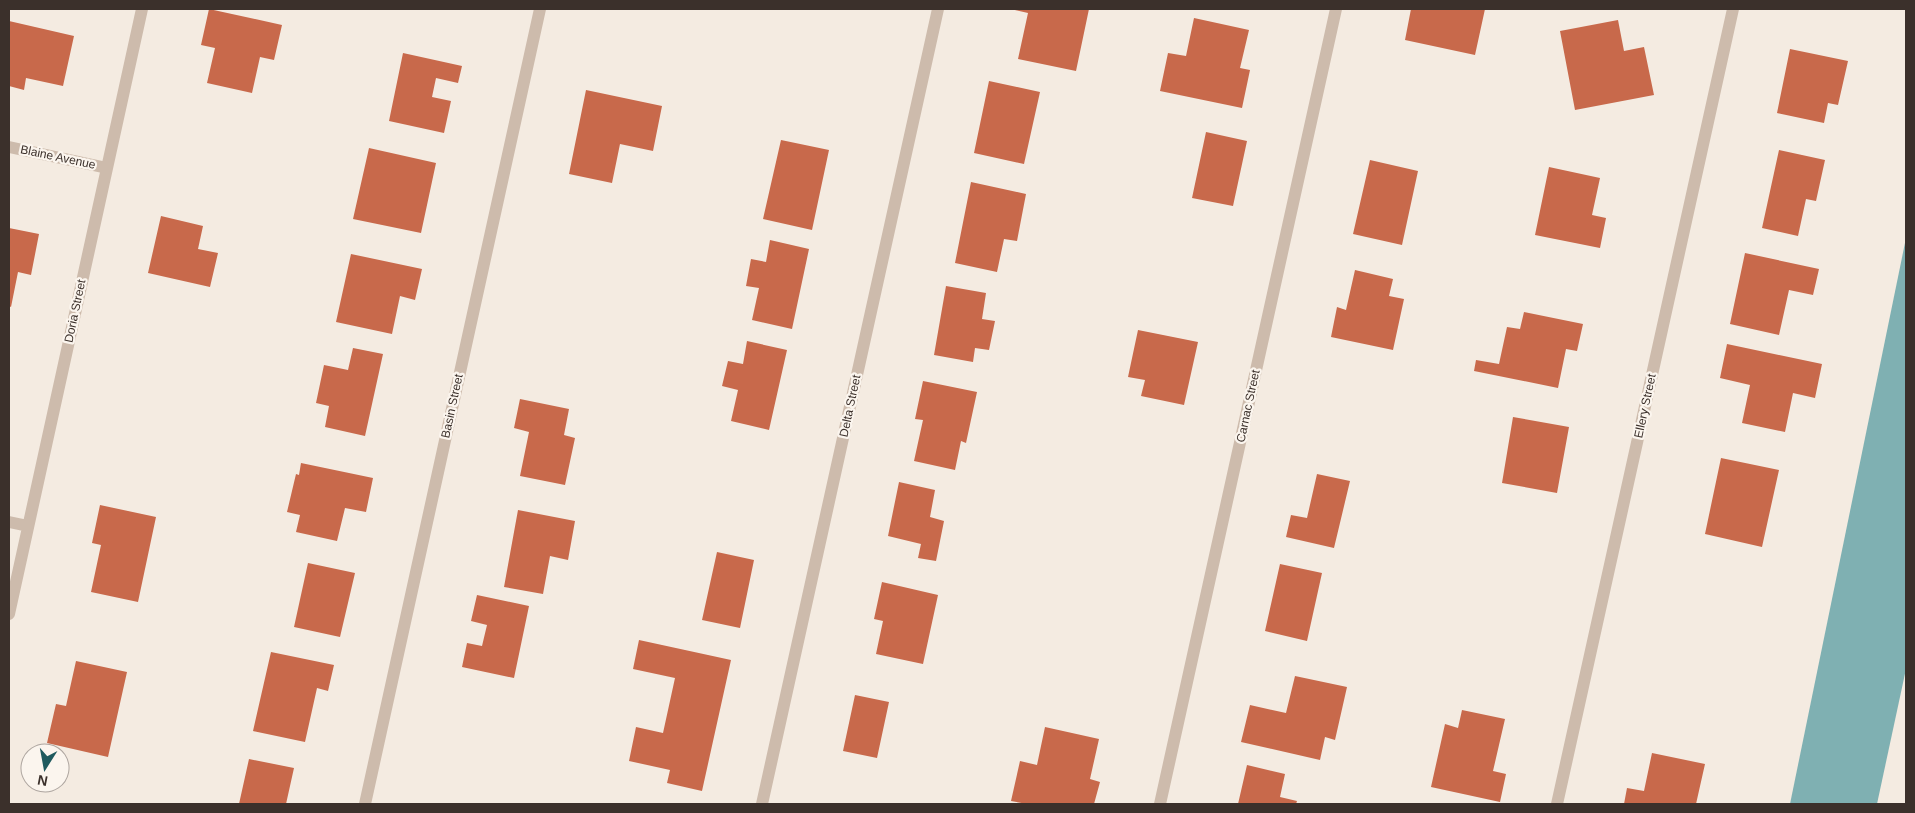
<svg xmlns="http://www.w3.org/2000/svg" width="1915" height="813" viewBox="0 0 1915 813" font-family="Arial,sans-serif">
<rect width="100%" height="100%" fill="#f4ebe1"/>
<path fill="#7fb0b2" d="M1906,238V669L1877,804H1790Z"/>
<path fill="#c8694b" d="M209,9L282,25L274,60L260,57L252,93L207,83L215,48L201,45Z
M1089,9L1076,71L1018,59L1028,13L1011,9Z
M1411,9H1485L1475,55L1405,40Z
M1194,18L1249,30L1240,68L1250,70L1242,108L1160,91L1168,53L1186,56Z
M1618,20L1624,51L1644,47L1654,95L1575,110L1560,31Z
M9,21L74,36L63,86L26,78L24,90L9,86Z
M1790,49L1848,61L1838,105L1828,103L1824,123L1777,113Z
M403,53L462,66L458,83L436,78L432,97L451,101L444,133L389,121Z
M989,81L1040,92L1024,164L974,153Z
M586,90L662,106L653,151L620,144L612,183L569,174Z
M1206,132L1247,141L1233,206L1192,198Z
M781,140L829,150L812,230L763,219Z
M369,148L436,163L421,233L353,219Z
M1779,150L1825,160L1816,201L1806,199L1798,236L1762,228Z
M1370,160L1418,171L1402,245L1353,234Z
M1549,167L1600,178L1592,215L1606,218L1600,248L1535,235Z
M971,182L1026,194L1017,241L1004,239L997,272L955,263Z
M161,216L203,226L198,249L218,253L210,287L148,273Z
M9,228L39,234L31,275L18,272L11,307L9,306Z
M770,240L809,249L792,329L752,320L759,288L746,286L751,259L766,262Z
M1745,253L1819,269L1813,295L1789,290L1779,335L1730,324Z
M351,254L422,269L415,300L400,296L392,334L336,322Z
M1355,270L1393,279L1389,296L1404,299L1393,350L1331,337L1337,307L1346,310Z
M946,286L986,293L982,319L995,321L989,350L975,348L973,362L934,355Z
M1524,312L1583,324L1577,351L1566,349L1558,388L1474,371L1476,360L1499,364L1507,327L1520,329Z
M1138,330L1198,342L1184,405L1141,396L1145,380L1128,377Z
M747,341L787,350L769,430L731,421L738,390L722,386L728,361L743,364Z
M1727,344L1822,364L1815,398L1793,393L1785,432L1742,423L1750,385L1720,378Z
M353,348L383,354L365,436L325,427L329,406L316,403L324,365L348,370Z
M923,381L977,392L966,443L961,441L955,470L914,461L923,420L915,419Z
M520,399L569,409L564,435L575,438L565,485L520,476L529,432L514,428Z
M1513,417L1569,427L1557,493L1502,483Z
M1721,458L1779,470L1762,547L1705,534Z
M301,463L373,478L366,512L345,508L337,541L296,532L300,515L287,512L296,474L299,475Z
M1317,474L1350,481L1334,548L1286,537L1291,515L1307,518Z
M899,482L935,490L930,517L944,521L936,561L918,558L921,544L888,536Z
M100,505L156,517L138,602L91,592L101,545L92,543Z
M518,510L575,521L568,560L550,556L543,594L504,587Z
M717,552L754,560L740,628L702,620Z
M308,563L355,573L340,637L294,627Z
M1280,564L1322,573L1307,641L1265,631Z
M882,582L938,595L923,664L876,654L883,621L874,619Z
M477,595L529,606L514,678L462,667L467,643L482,646L487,625L471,621Z
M639,640L731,660L702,791L667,783L670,770L629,761L636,727L663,733L675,678L633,669Z
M271,652L334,665L328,691L317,688L305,742L253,731Z
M76,661L127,672L108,757L47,743L56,704L66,706Z
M1295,676L1347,687L1335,740L1325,737L1320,760L1241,742L1250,705L1286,713Z
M855,695L889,702L877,758L843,751Z
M1462,710L1505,719L1493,771L1506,774L1500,802L1431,787L1445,724L1458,728Z
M1045,727L1099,739L1090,779L1100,782L1094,804H1027L1011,801L1020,761L1037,765Z
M1652,753L1705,764L1696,804H1624L1627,788L1644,791Z
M249,759L294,768L286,804H239Z
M1247,765L1285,774L1280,797L1297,801L1296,804H1238Z"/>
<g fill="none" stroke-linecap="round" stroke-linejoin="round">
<path stroke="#cdbbac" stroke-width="12" d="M9,147L107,168
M9,522L28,526
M9,614L142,9
M365,804L540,9
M762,804L938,9
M1160,804L1336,9
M1557,804L1733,9"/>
</g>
<g text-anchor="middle" stroke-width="4.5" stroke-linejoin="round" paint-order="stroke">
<g font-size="12" fill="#3b302b" stroke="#fbf5ee">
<text transform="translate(58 157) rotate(12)" y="4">Blaine Avenue</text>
<text transform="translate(75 311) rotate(-78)" y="4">Doria Street</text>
<text transform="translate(452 406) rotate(-78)" y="4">Basin Street</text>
<text transform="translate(850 406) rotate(-78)" y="4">Delta Street</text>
<text transform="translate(1248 406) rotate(-78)" y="4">Carnac Street</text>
<text transform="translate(1645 406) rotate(-78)" y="4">Ellery Street</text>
</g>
</g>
<rect width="1915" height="813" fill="none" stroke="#3b302b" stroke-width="20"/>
<g transform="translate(45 768) rotate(191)"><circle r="24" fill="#fbf5ee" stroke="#aea6a0"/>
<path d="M0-4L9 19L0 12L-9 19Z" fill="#1f5a5e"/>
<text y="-8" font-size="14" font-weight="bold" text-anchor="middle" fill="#3b302b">N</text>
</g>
</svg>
